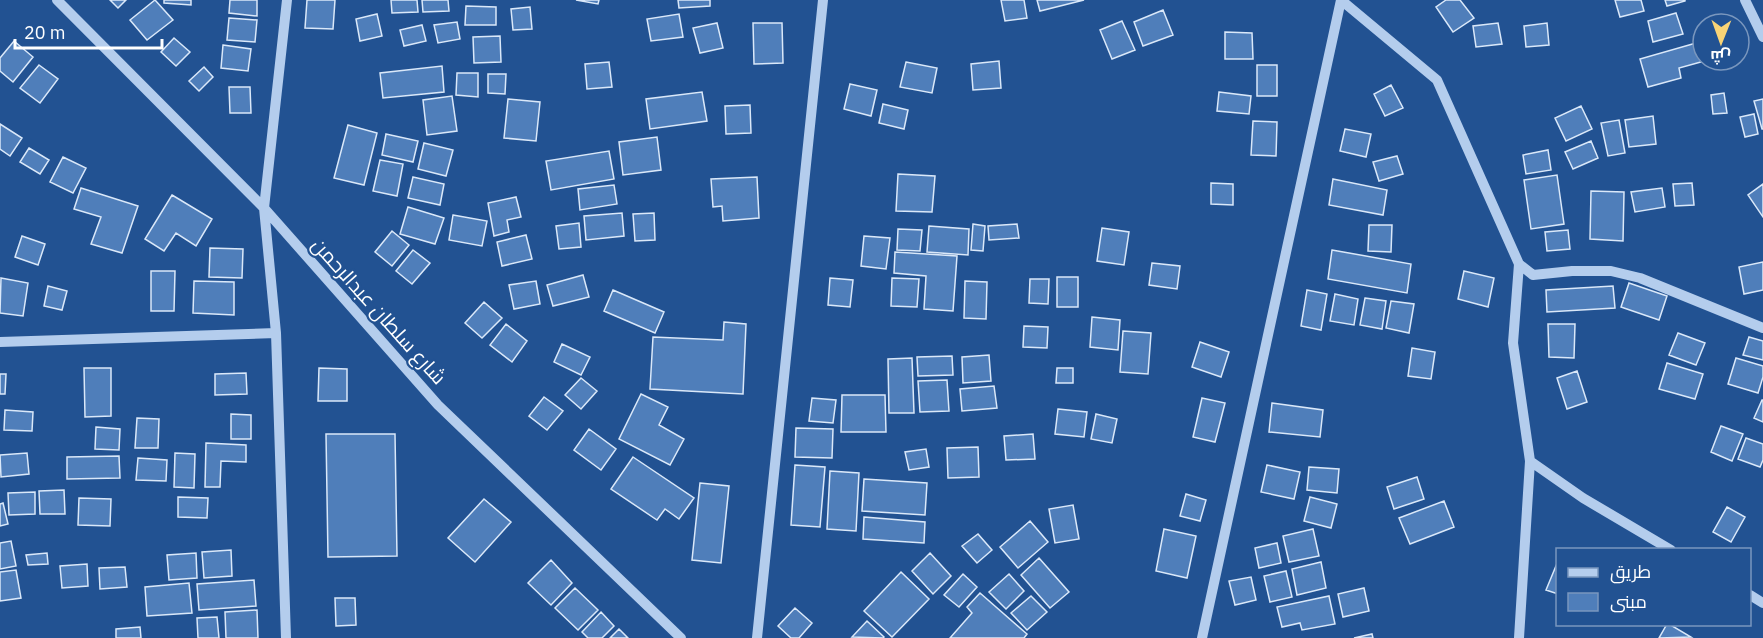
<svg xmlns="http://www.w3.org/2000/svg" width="1763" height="638" viewBox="0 0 1763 638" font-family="'IBM Plex Sans',Cairo,sans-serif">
<rect width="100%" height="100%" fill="#225292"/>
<path fill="#4f7eba" stroke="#dae8f9" stroke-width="1.5" d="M110,0H126L118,8Z
M155,0L173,20L147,40L130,20Z
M164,0H191V5L164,3Z
M230,0H257V16L229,13Z
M307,0H335L333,29L305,28Z
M391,0H417L418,12L392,13Z
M422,0H448L449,11L423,12Z
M576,0H599L598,4Z
M678,0H710V6L679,8Z
M1001,0H1024L1027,18L1005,21Z
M1037,0H1084L1040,11Z
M1446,0H1460L1474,18L1453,32L1436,7Z
M1615,0H1641L1644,11L1620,17Z
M1665,0H1685V1L1667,6Z
M466,6L496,7V25H465Z
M530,7L532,29L513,30L511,9Z
M1163,10L1173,35L1143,46L1134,22Z
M1676,13L1683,34L1653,42L1648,21Z
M377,14L382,36L360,41L356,19Z
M679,14L683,37L651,41L647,19Z
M229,18L257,20L255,42L227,40Z
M1122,21L1135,50L1112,59L1100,30Z
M457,22L460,39L438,43L434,25Z
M717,23L723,48L700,53L693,28Z
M753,23H782L783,63L754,64Z
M1498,23L1502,44L1476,47L1473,26Z
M1547,23L1549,45L1526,47L1524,26Z
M422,25L426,41L404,46L400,30Z
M1225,32L1252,33L1253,59H1225Z
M500,36L501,62L474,63L473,37Z
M174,38L190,52L176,66L161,52Z
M14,41L33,57L13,82L0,71V58Z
M1703,41V60H1708L1679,68L1681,78L1648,87L1640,59Z
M223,45L251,49L248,71L221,68Z
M999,61L1001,88L973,90L971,64Z
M609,62L612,87L587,89L585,64Z
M906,62L937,68L932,93L900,87Z
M39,65L58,79L40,103L20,88Z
M1257,65H1277V96H1257Z
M442,66L444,92L383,98L380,73Z
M204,67L213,77L199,91L189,81Z
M457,73H478V97L456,95Z
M488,74H506L505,94L488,93Z
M850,84L877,90L871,116L844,109Z
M1391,85L1403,108L1385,116L1374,94Z
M229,87H250L251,113H230Z
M702,92L707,121L650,129L646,99Z
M1219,92L1251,96L1249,114L1217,111Z
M1724,93L1727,113L1713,114L1711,95Z
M452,96L457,131L427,135L423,100Z
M508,99L540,102L536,141L504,138Z
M1763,99V129H1762L1754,101Z
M883,104L908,110L904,129L879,123Z
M750,105L751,133L726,134L725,106Z
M1581,106L1592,129L1566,141L1555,118Z
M1754,114L1758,134L1745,137L1740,117Z
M1653,116L1656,144L1629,147L1625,120Z
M1619,120L1625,153L1608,156L1601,123Z
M1253,121L1277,122L1276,156L1251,155Z
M0,124L22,138L10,156L0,149Z
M348,125L377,133L364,185L334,178Z
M1345,129L1371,134L1366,157L1340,151Z
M386,134L418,141L413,162L382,155Z
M657,137L661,170L623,175L619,142Z
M1591,141L1598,158L1573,169L1565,152Z
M424,143L453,150L446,176L418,169Z
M29,148L49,160L40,174L20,162Z
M1548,150L1551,170L1526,174L1523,155Z
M609,151L614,179L551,190L546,161Z
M1397,156L1403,174L1379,181L1373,162Z
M63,157L86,168L73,193L50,182Z
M380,160L403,164L397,196L373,191Z
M898,174L935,176L932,212L896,211Z
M1557,175L1564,224L1531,229L1524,180Z
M413,177L444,184L440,205L408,198Z
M757,177L759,218L723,221L722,206L713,207L711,179Z
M1333,179L1387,190L1383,215L1329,205Z
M1211,183L1233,184V205L1211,204Z
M1692,183L1694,205L1675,206L1673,184Z
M1763,184V217L1748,195Z
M614,185L617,204L580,210L578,189Z
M81,188L138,206L122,253L91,244L101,217L74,209Z
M1662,188L1665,207L1635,212L1631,192Z
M1591,191L1624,192L1623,241L1590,239Z
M172,195L212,219L196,246L176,233L164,251L145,239Z
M516,197L521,217L507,220L509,232L494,236L488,203Z
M408,207L444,218L435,244L400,234Z
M622,213L624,236L586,240L584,216Z
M654,213L655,240L635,241L633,214Z
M453,215L487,221L482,246L449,240Z
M579,223L581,247L559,249L556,226Z
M973,224L985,226L983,251L971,250Z
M1017,224L1019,238L989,240L988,226Z
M1369,225H1392L1391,252L1368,251Z
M929,226L969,229L968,255L927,252Z
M1102,228L1129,232L1124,265L1097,261Z
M898,229L922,230L920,251L897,250Z
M1568,230L1570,249L1547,251L1545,232Z
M392,231L409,245L392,266L375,252Z
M526,235L532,259L502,266L497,242Z
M22,236L45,244L38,265L15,257Z
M864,236L890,238L886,269L861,266Z
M210,248L243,249L242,278L209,277Z
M413,250L430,263L412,284L396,271Z
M1332,250L1411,264L1407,293L1328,279Z
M895,252L957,256L953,311L924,309L926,276L894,273Z
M1763,262V290L1744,294L1739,267Z
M1152,263L1180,266L1177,289L1149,285Z
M151,271H175L174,311H151Z
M1464,271L1494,278L1488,307L1458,299Z
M583,275L589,297L553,306L547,285Z
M1057,277H1078V307H1057Z
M1,278L28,283L23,316L0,313Z
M830,278L853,280L850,307L828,305Z
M892,278L919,279L917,307L891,306Z
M1030,279H1049L1048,304L1029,303Z
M194,281L234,282V315L193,313Z
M536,281L540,304L514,309L509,285Z
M965,281L987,282L986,319L964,318Z
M1629,283L1667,296L1659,320L1621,307Z
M48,286L67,291L62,310L44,306Z
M1613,286L1615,308L1547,312L1546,290Z
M613,290L664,312L655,333L604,311Z
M1307,290L1327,294L1321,330L1301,326Z
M1335,294L1358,299L1354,325L1330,321Z
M1365,298L1386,301L1382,329L1360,325Z
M1391,301L1414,304L1409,333L1386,328Z
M484,302L502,318L482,338L465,323Z
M1092,317L1120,320L1118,350L1090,347Z
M724,322L746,324L743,394L650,389L653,337L723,340Z
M506,324L527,341L512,362L490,345Z
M1548,324H1575L1574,358L1549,357Z
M1024,326L1048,327L1047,348L1023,347Z
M1123,331L1151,333L1148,374L1120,372Z
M1678,333L1705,343L1696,365L1669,355Z
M1749,337L1763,341V360L1743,355Z
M1200,342L1229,352L1221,377L1192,367Z
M562,344L590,357L581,375L554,362Z
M1412,348L1435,352L1431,379L1408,376Z
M989,355L991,381L963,383L962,357Z
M952,356L953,375L918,376L917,357Z
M912,358L914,413H889L888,359Z
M1736,358L1763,366V377L1758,393L1728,384Z
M1667,363L1703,374L1695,399L1659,389Z
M84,368H111V416L85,417Z
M319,368L347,369V401H318Z
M1057,368H1073V383H1056Z
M1577,371L1587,402L1567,409L1557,378Z
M246,373L247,394L215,395V374Z
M0,374H6L5,394H0Z
M581,378L597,391L581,409L565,395Z
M947,380L949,411L920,412L918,381Z
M994,386L997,408L962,411L960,389Z
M641,394L668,407L659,425L684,439L670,465L619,439Z
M842,395H885L886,432H841Z
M544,397L563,411L547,430L529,416Z
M812,398L836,400L833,423L809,421Z
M1202,398L1225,403L1215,442L1193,437Z
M1762,400H1763V422L1754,418Z
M1272,403L1323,410L1320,437L1269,432Z
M1058,409L1087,412L1084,437L1055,434Z
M5,410L33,412L32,431L4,430Z
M231,414L251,415V439H231Z
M1096,414L1117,419L1112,443L1091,439Z
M137,418L159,419L158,448H135Z
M1721,426L1743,434L1732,461L1711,452Z
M96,427L120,429L119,450L95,449Z
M796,428L833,429L832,458L795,457Z
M589,429L616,449L601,470L574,450Z
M326,434H395L397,556L328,557Z
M1033,434L1035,459L1006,460L1004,436Z
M1746,438L1763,444V460L1760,467L1738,459Z
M206,443L246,445V462L221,461L220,487H205Z
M978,447L979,477L948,478L947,448Z
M926,449L929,467L909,470L905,452Z
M27,453L29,474L1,477L0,455Z
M175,453L195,454L194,488L174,487Z
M119,456L120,478L67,479V457Z
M633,457L694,498L679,519L665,509L657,520L611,489Z
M138,458L167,460L166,481L136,480Z
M795,465L825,467L820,527L791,525Z
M1267,465L1300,472L1294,499L1261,492Z
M1309,467L1339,469L1337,493L1307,490Z
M830,471L859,473L856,531L827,529Z
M1417,477L1424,499L1394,509L1387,487Z
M864,479L927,483L925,515L862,511Z
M700,483L729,486L721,563L692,560Z
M64,490L65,514H40L39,491Z
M35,492V514L9,515L8,493Z
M1186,494L1206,500L1200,521L1180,516Z
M178,497L208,498L207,518L178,517Z
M1310,497L1337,504L1331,528L1304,521Z
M79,498L111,499L110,526L78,525Z
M484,499L511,522L475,562L448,538Z
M1444,501L1454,527L1410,544L1399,518Z
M3,503L8,524L0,526V504Z
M1073,505L1079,539L1055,543L1049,509Z
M1727,507L1745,517L1731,542L1713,532Z
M864,517L925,522L924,543L863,539Z
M1030,521L1048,542L1018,568L1000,547Z
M1164,529L1196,536L1187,578L1156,571Z
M1313,529L1319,556L1289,562L1283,536Z
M978,534L992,550L977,563L962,546Z
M11,541L16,566L0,569V543Z
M1277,543L1281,563L1259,568L1255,548Z
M231,550L232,576L204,578L202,552Z
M47,553L48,564L28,565L26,555Z
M196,553L197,578L169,580L167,555Z
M930,553L951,576L933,594L912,571Z
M1039,558L1069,592L1050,608L1021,575Z
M551,560L572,583L551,605L528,583Z
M1558,561V594L1546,590Z
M1321,562L1326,588L1297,595L1292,569Z
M87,564L88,586L62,588L60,566Z
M125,567L127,587L100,589L99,568Z
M16,570L21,598L0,601V572Z
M1286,571L1292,597L1270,602L1264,576Z
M901,572L929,599L892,637L864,611Z
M963,574L977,587L959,607L944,595Z
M1009,574L1024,591L1006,609L989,592Z
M1251,577L1256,600L1235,605L1229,581Z
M254,580L256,606L199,610L197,584Z
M189,583L192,613L147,616L145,587Z
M575,588L598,610L578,630L555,608Z
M1364,588L1369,611L1343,617L1338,594Z
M980,593L1027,634L1024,638H950L972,613L967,607Z
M1031,596L1047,612L1027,630L1011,613Z
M1329,596L1335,624L1302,630L1300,623L1282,627L1277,607Z
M335,598H355L356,625L336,626Z
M795,608L812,623L799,638H791L778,626Z
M257,610L258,638H226L225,612Z
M601,612L614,626L602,638H588L582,632Z
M217,617L219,638H198L197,618Z
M867,621L884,637L883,638L852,637Z
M1667,624H1669L1691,637L1659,638Z
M140,627L141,638H116V629Z
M619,629L628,638H610Z
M1372,634L1373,638H1354Z"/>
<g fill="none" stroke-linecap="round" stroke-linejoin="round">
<path stroke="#b4cded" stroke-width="10" d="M57,0L264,208L438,405L681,638
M1341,0L1437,80L1519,264L1513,343L1530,461L1519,638
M1745,0L1763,37
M1519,264L1533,275L1572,271H1611L1640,278L1763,328
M0,342L276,333
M1530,461L1583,498L1671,550
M1750,595L1763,603
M286,638L276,333L264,208L287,0
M757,638L823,0
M1202,638L1341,0"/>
</g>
<g text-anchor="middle" stroke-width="4.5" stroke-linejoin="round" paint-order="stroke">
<g font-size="20" fill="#fff" stroke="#225292">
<text transform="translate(379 311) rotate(48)" y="7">شارع سلطان عبدالرحمن</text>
</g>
</g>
<rect x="1556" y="548" width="195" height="78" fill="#225292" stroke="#7a97be" stroke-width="1.5"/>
<rect x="1568" y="568" width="30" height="9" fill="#b4cded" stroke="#7a97be" stroke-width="1.5"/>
<text x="1610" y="578" font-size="18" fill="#ffffff">طريق</text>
<rect x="1568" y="593" width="30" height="18" fill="#4f7eba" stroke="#7a97be" stroke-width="1.5"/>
<text x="1610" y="608" font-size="18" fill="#ffffff">مبنى</text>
<g transform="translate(1721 42) rotate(181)"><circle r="28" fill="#225292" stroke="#7a97be" stroke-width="1.5"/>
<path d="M0-4.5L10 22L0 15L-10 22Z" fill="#f9d476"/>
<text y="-9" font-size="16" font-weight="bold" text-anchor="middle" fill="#ffffff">ش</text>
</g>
<path d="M15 39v9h147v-9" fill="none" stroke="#ffffff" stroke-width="3"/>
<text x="24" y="39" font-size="18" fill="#ffffff" stroke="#225292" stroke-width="4.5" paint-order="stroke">20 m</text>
</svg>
